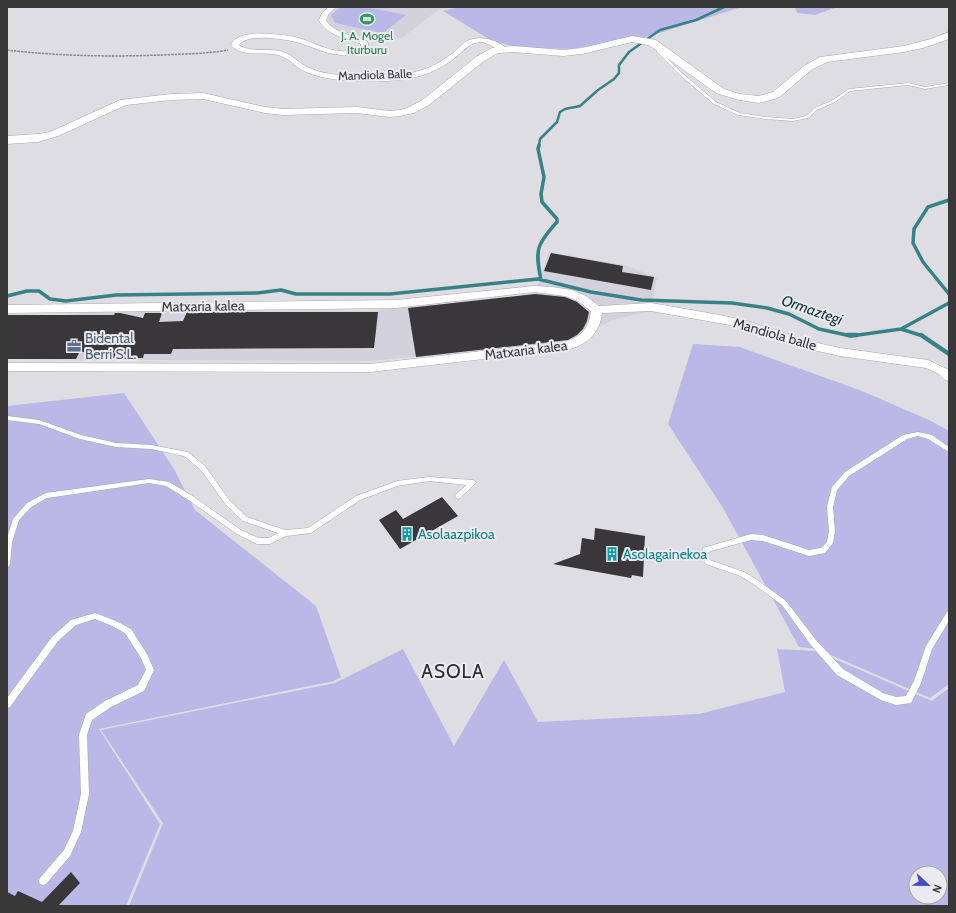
<svg xmlns="http://www.w3.org/2000/svg" width="956" height="913" viewBox="0 0 956 913" font-family="Cabin,sans-serif">
<rect width="100%" height="100%" fill="#dedee2"/>
<path fill="#d2d1dc" d="M337,7H454L438,10L402,38L384,40L355,36L331,28L328,16L329,12Z
M549,252L625,265L657,278L651,311L612,320L572,341L369,361L7,359L55,316L93,312L373,311L535,294Z"/>
<path fill="#bab8e6" fill-rule="evenodd" d="M342,7H365L406,15L383,33L335,23L331,14Z
M460,7H742L647,37L571,49L520,48L492,41L443,11Z
M795,7H837L815,15L797,13Z
M693,344L740,347L862,391L929,420L949,431V684L930,698L817,649L799,647L723,508L668,424Z
M124,393L174,469L195,510L316,606L341,677L334,681L99,729L160,824L126,906H7V406Z
M403,649L454,746L504,660L538,722L699,714L785,692L777,649L816,651L932,701L949,688V906H129L163,823L101,730L335,683ZM916,873H940V897H916Z"/>
<g fill="none" stroke-linecap="round" stroke-linejoin="round">
<path stroke="#378288" stroke-width="2.5" d="M539,146L540,139L557,122L560,112L565,109L580,106L598,90L614,79L619,73V65L629,52L660,30L696,20L724,7"/>
<path stroke="#378288" stroke-width="3.5" d="M539,145L538,149L544,177L541,194L542,202L557,219V222C536,245 535,250 541,280
M949,200L928,207L914,229L913,243L923,262L949,294
M7,296L27,291H39L50,299L66,301L116,295L257,293L281,290L296,294H390L538,279L591,292L641,300L732,303L767,308L789,314L819,329L851,336L901,329L923,336
M901,329L949,303"/>
<path stroke="#378288" stroke-width="4.5" d="M848,335H857
M921,335L949,354"/>
</g>
<path fill="#393739" d="M551,253L623,266L622,272L654,277L651,290L544,271Z
M535,294L565,297L577,302L589,312L587,321L583,329L577,335L568,340L416,357L408,308Z
M187,312H378L374,348L173,349L171,354H144L143,358H106L80,351L76,359H7V315H114L115,313H120L143,318L145,313H162L159,322L183,321Z
M442,497L458,516L400,549L379,520L396,510L403,519Z
M595,528L645,536L643,577L632,575L631,578L553,564L580,554L582,538L594,540Z
M71,872L80,883L58,906H7V892L15,896L18,891L42,902Z"/>
<g fill="none" stroke-linecap="round" stroke-linejoin="round">
<defs>
<path id="lane" d="M657,47H659L660,51L682,73L716,102L740,113L766,117L793,119L806,116L815,108L833,100L849,89L908,83L925,87L949,83V85L925,89L908,85L850,91L835,102L817,110L808,118L793,121L766,119L738,115L714,104L680,75L657,52Z
M7,416L39,420L81,435L116,443L151,445L188,452L205,466L230,501L247,517L285,530L308,528L356,496L397,481L429,477L473,480L475,481L476,483L460,498L458,499L456,498L455,496L456,494L467,485L429,481L397,486L360,500L311,533L286,536L270,544H257L237,534L187,499L166,486L149,483L47,498L31,507L19,520L12,542L10,564L9,566L7,567V538L13,519L27,503L46,493L149,479L169,482L191,495L241,530L258,538H269L278,533L243,521L226,505L201,470L184,456L151,449L116,447L80,439L39,424L7,420Z
M918,432L932,435L949,447V452L928,439L918,436L907,439L849,476L837,490L833,507L835,531L833,543L825,553L809,556L763,541L751,540L708,552L707,556L710,560L744,572L756,579L786,601L816,640L843,669L883,693L896,697L906,696L914,681L926,646L947,612L949,611V621L932,649L921,683L911,703L896,705L881,700L837,675L810,644L782,605L752,583L740,576L706,564L701,556L703,548L751,534L763,535L809,550L821,548L827,542L829,531L827,507L832,487L845,472L903,435Z
M95,613L116,621L131,629L147,654L154,670L144,691L111,707L92,720L87,735L89,794L81,832L70,856L46,884L43,885L40,884L39,881L40,878L64,850L73,831L81,794L79,735L86,714L105,701L138,685L146,670L141,658L125,633L110,625L95,619L76,625L58,641L10,707L7,708V698L52,637L71,620Z"/>
<path id="street" d="M329,7H336L328,15L326,20C333,33 354,36 367,41L369,47L368,49C359,53 351,56 341,55C325,54 311,46 296,42C283,39 247,33 239,45C250,53 267,48 280,51C293,54 300,65 312,69C335,79 394,79 418,71C431,68 442,61 453,53C458,49 462,44 467,41C479,35 497,39 507,49L503,51C495,49 489,43 481,42C468,42 458,57 448,63C440,68 430,73 420,76C392,84 333,84 306,72C297,68 290,59 281,56C265,50 243,59 231,45C237,27 285,35 299,38C313,42 326,50 340,51C348,52 354,50 361,46V44C346,38 327,36 319,20L322,13Z
M534,286L552,287L572,290L586,296L599,306L651,303L720,315L747,321L809,341L840,348L928,360L949,370V381L945,380L939,374L926,368L840,356L804,348L741,327L651,311L602,313C600,332 588,344 570,349L370,372L7,371V363L370,364L568,341C583,335 589,327 591,311L578,301L565,296L534,292L396,308L7,313V305L396,300Z"/>
<path id="secondary" d="M949,32V39L923,48L904,52L827,62L811,70L781,96L775,99L759,103L739,100L716,93L649,45L632,42L582,54L563,56L513,52L498,53L484,61L429,105L414,113L400,116L389,117L357,113L283,115L265,113L203,99L171,100L126,105L58,136L38,142L7,144V136L38,134L50,132L120,100L171,94L203,93L265,107L283,109L357,107L389,111L400,110L407,108L421,101L476,57L492,48L513,46L563,50L582,48L632,36L656,40L724,89L740,94L759,96L773,92L804,66L820,57L904,46L931,39Z"/>
</defs>
<use href="#lane" stroke="#a9a8ac" stroke-width="1"/>
<use href="#street" stroke="#a9a8ac" stroke-width="1"/>
<use href="#secondary" stroke="#a9a8ac" stroke-width="1"/>
<path stroke="#878789" stroke-width="1.5" stroke-dasharray="2.5 1" stroke-linecap="butt" d="M7,50C58,56 109,57 161,55C183,54 206,54 228,50"/>
<use href="#lane" fill="#fff" fill-rule="evenodd"/>
<use href="#street" fill="#fff" fill-rule="evenodd"/>
<use href="#secondary" fill="#fff" fill-rule="evenodd"/>
</g>
<defs>
<symbol id="stadium-bare" viewBox="-9 -9 18 18"><path d="M0-5a6.5 5 0 1 0 0 10a6.5 5 0 1 0 0-10ZM-3.5-1.8h7v3.6h-7Z" fill="#2e9e5b" stroke="#ebebef" stroke-width="2.5" paint-order="stroke"/></symbol>
<symbol id="office-bare" viewBox="-9 -9 18 18"><path d="M-6-3h4V-5.5h4V-3h4V5H-6ZM-1-4.5V-3h2v-1.5ZM-6 0V1H6V0Z" fill="#5c6f8a" stroke="#ebebef" stroke-width="2.5" paint-order="stroke"/></symbol>
<symbol id="building-bare" viewBox="-9 -9 18 18"><path d="M-4-6H4V6H1V3H-1V6H-4ZM-2.5-4.3h1.7v1.8h-1.7ZM.8-4.3h1.7v1.8H.8ZM-2.5-1h1.7V.8h-1.7ZM.8-1h1.7V.8H.8Z" fill="#0f9aa8" stroke="#ebebef" stroke-width="2.5" paint-order="stroke"/></symbol>
</defs>
<g fill-rule="evenodd">
<use href="#stadium-bare" x="357" y="9" width="20" height="20"/>
<use href="#office-bare" x="64" y="336" width="20" height="20"/>
<use href="#building-bare" x="397" y="524" width="20" height="20"/>
<use href="#building-bare" x="602" y="544" width="20" height="20"/>
</g>
<g text-anchor="middle" stroke-width="4" stroke-linejoin="round" paint-order="stroke">
<g font-size="12" fill="#27864d" stroke="#ebebef">
<text x="367" y="40">J. A. Mogel<tspan x="367" dy="14">Iturburu</tspan></text>
</g>
<g font-size="12" fill="#39393a" stroke="#ebebef">
<text transform="translate(375 75) rotate(-2)" y="4">Mandiola Balle</text>
</g>
<g font-size="14" fill="#39393a" stroke="#ebebef">
<text transform="translate(203 306) rotate(-1)" y="5">Matxaria kalea</text>
<text transform="translate(775 334) rotate(16)" y="5">Mandiola balle</text>
<text transform="translate(526 350) rotate(-7)" y="5">Matxaria kalea</text>
</g>
<g font-size="14" fill="#4e5e75" stroke="#ebebef" text-anchor="start">
<text x="85" y="343">Bidental<tspan x="85" dy="16">Berri S.L.</tspan></text>
</g>
<g font-size="14" fill="#0d838f" stroke="#ebebef" text-anchor="start">
<text x="418" y="539">Asolaazpikoa</text>
<text x="623" y="559">Asolagainekoa</text>
</g>
<g font-size="15" font-style="italic" fill="#05383c" stroke="#ebebef">
<text transform="translate(812 310) rotate(19)" y="5">Ormaztegi</text>
</g>
<g font-size="19" letter-spacing="1" fill="#2e2e31" stroke="#ebebef">
<text x="453" y="678">ASOLA</text>
</g>
</g>
<rect width="956" height="913" fill="none" stroke="#39393a" stroke-width="16"/>
<g transform="translate(928 885) rotate(112)"><circle r="19" fill="#ebebef" stroke="#a4a4a7"/>
<path d="M0-3L7 15L0 10L-7 15Z" fill="#454bc0"/>
<text y="-6" font-size="11" font-weight="bold" text-anchor="middle" fill="#39393a">N</text>
</g>
</svg>
